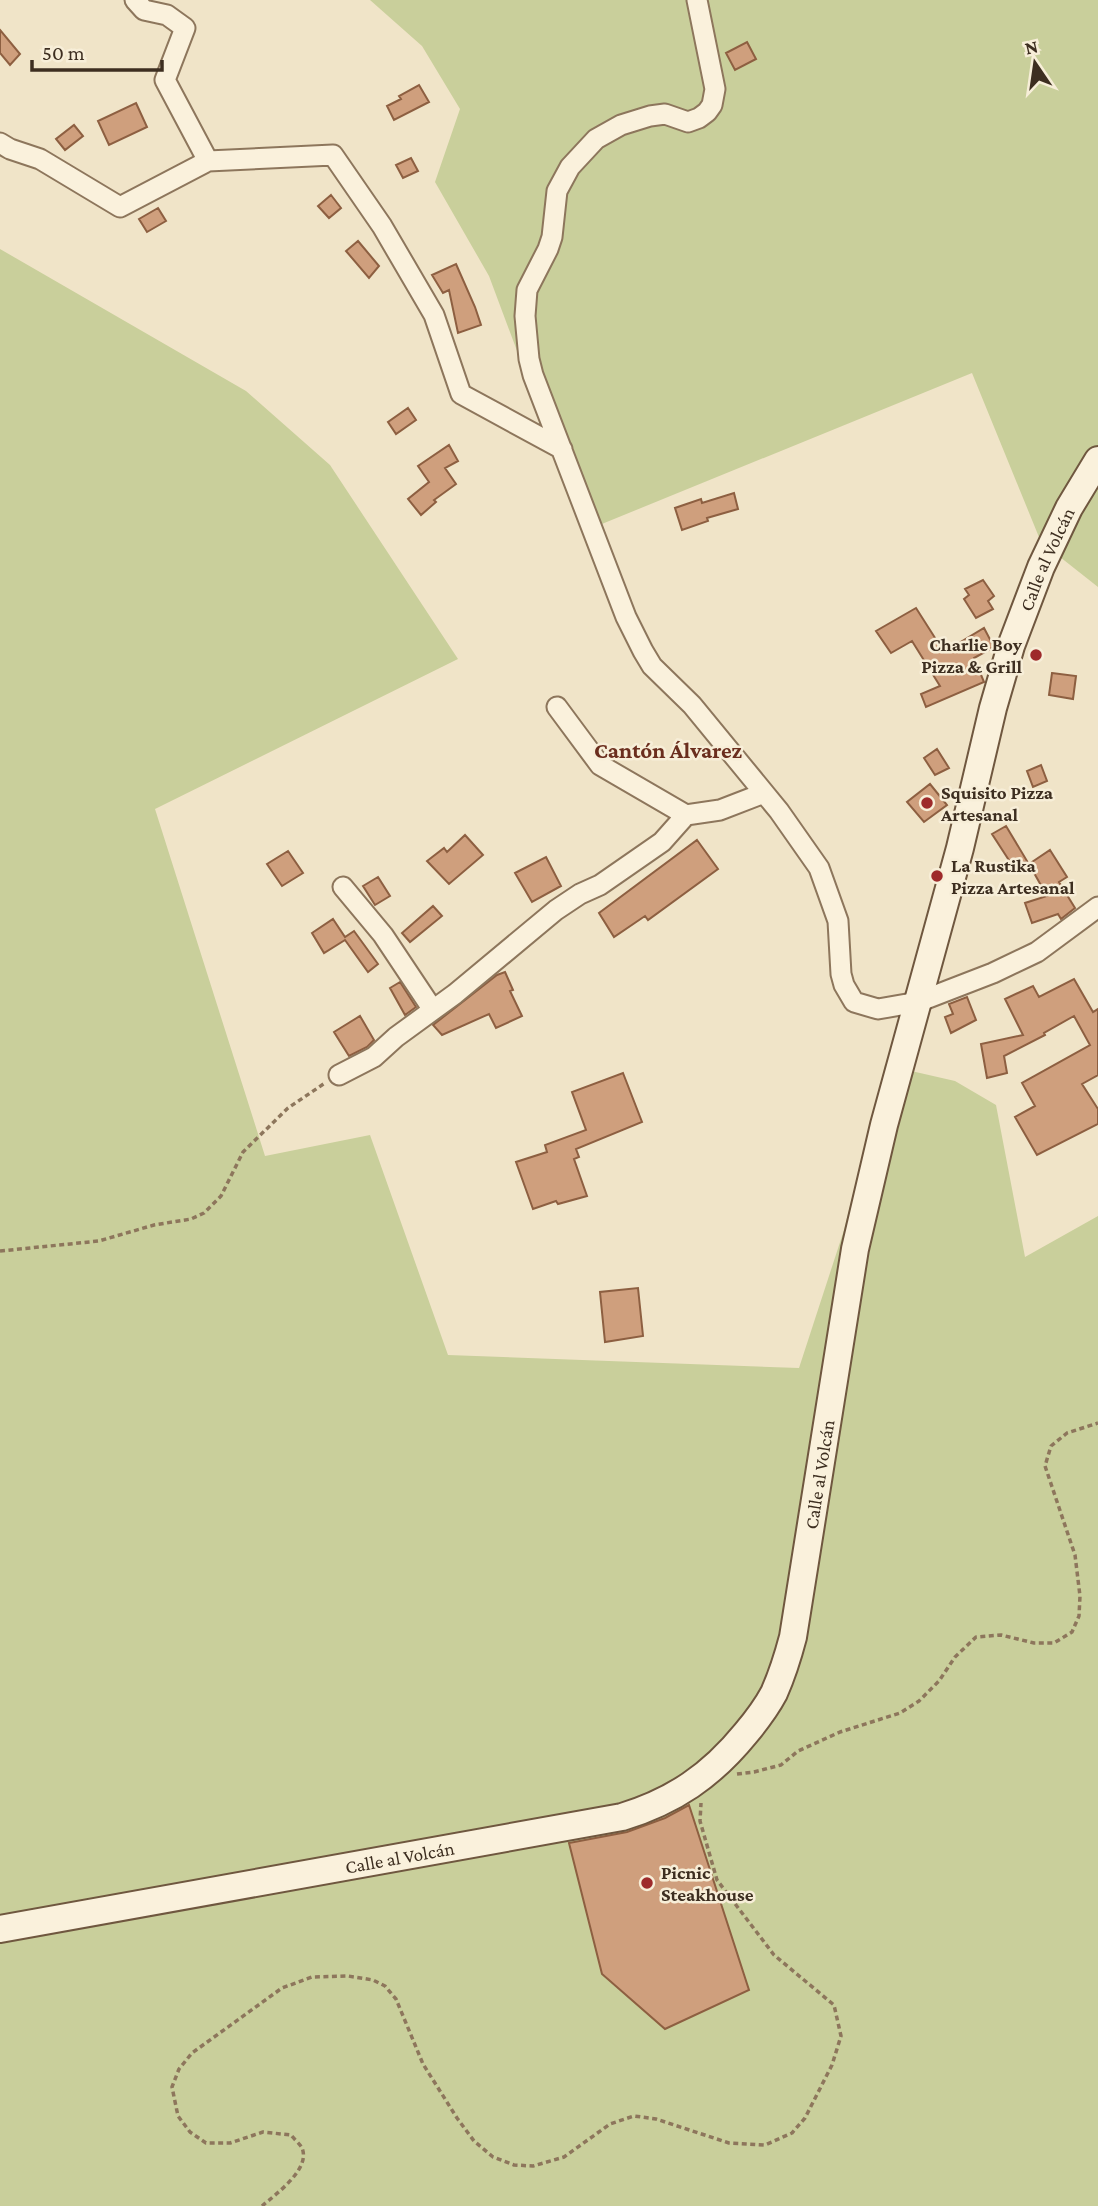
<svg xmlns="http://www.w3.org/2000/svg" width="1098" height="2206" viewBox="0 0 1098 2206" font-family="'Crimson Pro',serif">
<rect width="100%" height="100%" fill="#f0e4c8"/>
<path fill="#c9cf9b" d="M370,0H1098V587L1041,542L972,373L592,528L541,415L489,276L435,182L460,109L422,46Z
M0,249L246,391L330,465L458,659L155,809L265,1156L370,1135L448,1355L799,1368L844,1230L885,1065L955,1081L996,1105L1025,1257L1098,1216V2206H0Z"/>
<path fill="#cf9f7d" stroke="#8d5f41" stroke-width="2" d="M0,30L20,54L10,65L0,53Z
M747,42L756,59L735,70L726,53Z
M419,85L429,102L394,120L387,106L401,99L399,96Z
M136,103L147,127L109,145L98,121Z
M74,125L83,136L65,150L56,139Z
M411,158L418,171L403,178L396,165Z
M331,195L341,208L329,218L318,206Z
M158,208L166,221L147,232L139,219Z
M358,241L379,266L369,278L346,251Z
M456,264L475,307L481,325L458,333L449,290L443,293L432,275Z
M408,408L416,420L396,434L388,422Z
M449,445L458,461L445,468L456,484L434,500L436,502L421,515L408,499L429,482L418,466Z
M734,493L738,509L707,518L708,521L682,530L675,508L701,499L702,503Z
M983,580L994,596L988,601L993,609L976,618L964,599L969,595L965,589Z
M916,608L944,652L984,628L994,647L974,658L984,682L926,707L921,694L940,686L912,641L891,653L876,631Z
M1052,673L1076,676L1073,699L1049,695Z
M937,749L949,768L935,775L924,758Z
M1041,765L1047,781L1033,787L1027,771Z
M930,784L947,805L924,822L907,802Z
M1006,826L1027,861L1014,868L992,834Z
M465,835L483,855L449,884L427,861L444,848L447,852Z
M697,840L718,869L648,920L645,916L614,937L599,913Z
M1050,850L1067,877L1059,882L1075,908L1061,919L1058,914L1032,923L1025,903L1047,896L1029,864Z
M288,851L303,873L282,886L267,864Z
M546,857L561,886L532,902L515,873Z
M378,877L390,896L375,905L363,886Z
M433,906L442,916L410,942L402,933Z
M333,919L345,937L354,931L378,964L368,972L345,940L324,953L312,933Z
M505,972L513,990L510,991L522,1016L496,1028L489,1014L442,1035L433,1025L497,975Z
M1074,979L1093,1012L1098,1009V1075L1082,1084L1098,1109V1124L1037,1155L1015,1117L1035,1106L1022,1083L1090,1045L1074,1016L1044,1033L1045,1035L1004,1056L1007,1073L987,1078L981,1044L1023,1035L1005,999L1033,986L1039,997Z
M400,982L416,1007L405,1015L390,988Z
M967,997L976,1020L951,1033L945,1017L953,1014L949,1004Z
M360,1016L374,1040L367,1047L349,1056L334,1032Z
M623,1073L642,1122L576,1149L579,1157L574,1159L587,1196L558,1204L556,1201L533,1209L516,1162L547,1152L545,1145L586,1130L572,1092Z
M638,1288L643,1336L605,1342L600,1292Z
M689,1805L749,1990L665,2029L602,1974L569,1843L627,1832L665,1818Z"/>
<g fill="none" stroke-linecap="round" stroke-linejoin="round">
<defs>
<path id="street" d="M135,0L144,10L167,15L185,28L165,80L208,161
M697,0L715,89L712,105L707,112L699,118L688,122L665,114L650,116L621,125L596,139L570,167L557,191L552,237L548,249L527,290L525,316L529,359L533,375L626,617L643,651L652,666L692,705L779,811L819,868L838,921L841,974L844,985L854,1002L878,1009L918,1002L993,973L1037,952L1098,907
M0,143L10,149L40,159L120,207L208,161L333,155L382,226L434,315L461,394L562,449
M557,707L600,765L686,815
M343,887L383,935L433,1010
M339,1075L374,1057L396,1037L455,994L556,910L580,894L600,885L662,842L686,815L720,810L764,793"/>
<g id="secondary">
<path id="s1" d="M0,1929L622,1817C674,1801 711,1776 746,1733C756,1721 766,1708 774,1693C782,1675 788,1656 793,1637L855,1249L884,1125L960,848L993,708L1011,646L1041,567L1069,508L1098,460"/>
</g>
</defs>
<use href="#street" stroke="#8d765c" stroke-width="23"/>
<use href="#secondary" stroke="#6f573f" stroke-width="30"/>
<path stroke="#8d765c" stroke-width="3.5" stroke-dasharray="5 3.5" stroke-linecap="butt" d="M0,1251L99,1241L154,1225L191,1219L204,1213L221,1196L243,1152L288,1108L325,1083
M737,1774L754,1772L781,1765L798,1751L840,1732L900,1713L919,1701L939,1681L955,1657L976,1637L1001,1635L1034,1643H1054L1072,1632L1079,1616L1080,1596L1075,1555L1045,1466L1051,1446L1067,1433L1098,1423
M262,2206C276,2194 311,2169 302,2148C300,2144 294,2139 291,2135L263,2132L230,2143H206L190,2132L178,2116L172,2087L179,2069L192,2053L282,1988L312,1977L348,1976L373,1980L385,1986L396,1999L423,2064L457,2118L474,2141L493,2157L514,2165L533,2166L564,2157L610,2124L634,2116L656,2119L729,2143L765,2145L792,2133L805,2118L832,2065L841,2036L834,2005L774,1955L717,1880L700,1821L701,1803"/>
<use href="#street" stroke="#faf1dc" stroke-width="19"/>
<use href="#secondary" stroke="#faf1dc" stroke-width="26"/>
</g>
<g fill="#9e2a2b" stroke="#f7eed8" stroke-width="2.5">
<circle cx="1036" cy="655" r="7"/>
<circle cx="927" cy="803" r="7"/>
<circle cx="937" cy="876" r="7"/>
<circle cx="647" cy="1883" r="7"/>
</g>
<g text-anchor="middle" stroke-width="5" stroke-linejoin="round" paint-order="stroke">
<g font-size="19" fill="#3d2e20" stroke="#f7eed8">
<text dy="7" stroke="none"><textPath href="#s1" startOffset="2002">Calle al Volcán</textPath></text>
<text dy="7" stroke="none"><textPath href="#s1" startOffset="1057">Calle al Volcán</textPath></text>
<text dy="7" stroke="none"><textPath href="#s1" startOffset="406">Calle al Volcán</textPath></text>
</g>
<g font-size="19" font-weight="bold" fill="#3d2e20" stroke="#f7eed8" text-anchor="start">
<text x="1022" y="651" text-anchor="end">Charlie Boy<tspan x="1022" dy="22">Pizza &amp; Grill</tspan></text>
<text x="941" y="799">Squisito Pizza<tspan x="941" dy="22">Artesanal</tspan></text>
<text x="951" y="872">La Rustika<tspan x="951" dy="22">Pizza Artesanal</tspan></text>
<text x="661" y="1879">Picnic<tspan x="661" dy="22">Steakhouse</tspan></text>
</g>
<g font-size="23" font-weight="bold" fill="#6b2e1e" stroke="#f7eed8">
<text x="668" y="758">Cantón Álvarez</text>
</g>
</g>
<g transform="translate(1035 63) rotate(347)" stroke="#f7eed8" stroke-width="5" paint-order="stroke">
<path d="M0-5L12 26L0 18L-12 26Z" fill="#3d2e20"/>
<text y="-10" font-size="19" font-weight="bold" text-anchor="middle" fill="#3d2e20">N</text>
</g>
<path d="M32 60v10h130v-10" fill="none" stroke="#3d2e20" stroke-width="3.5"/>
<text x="42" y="60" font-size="21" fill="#3d2e20" stroke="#f7eed8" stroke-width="5" paint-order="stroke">50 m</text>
</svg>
